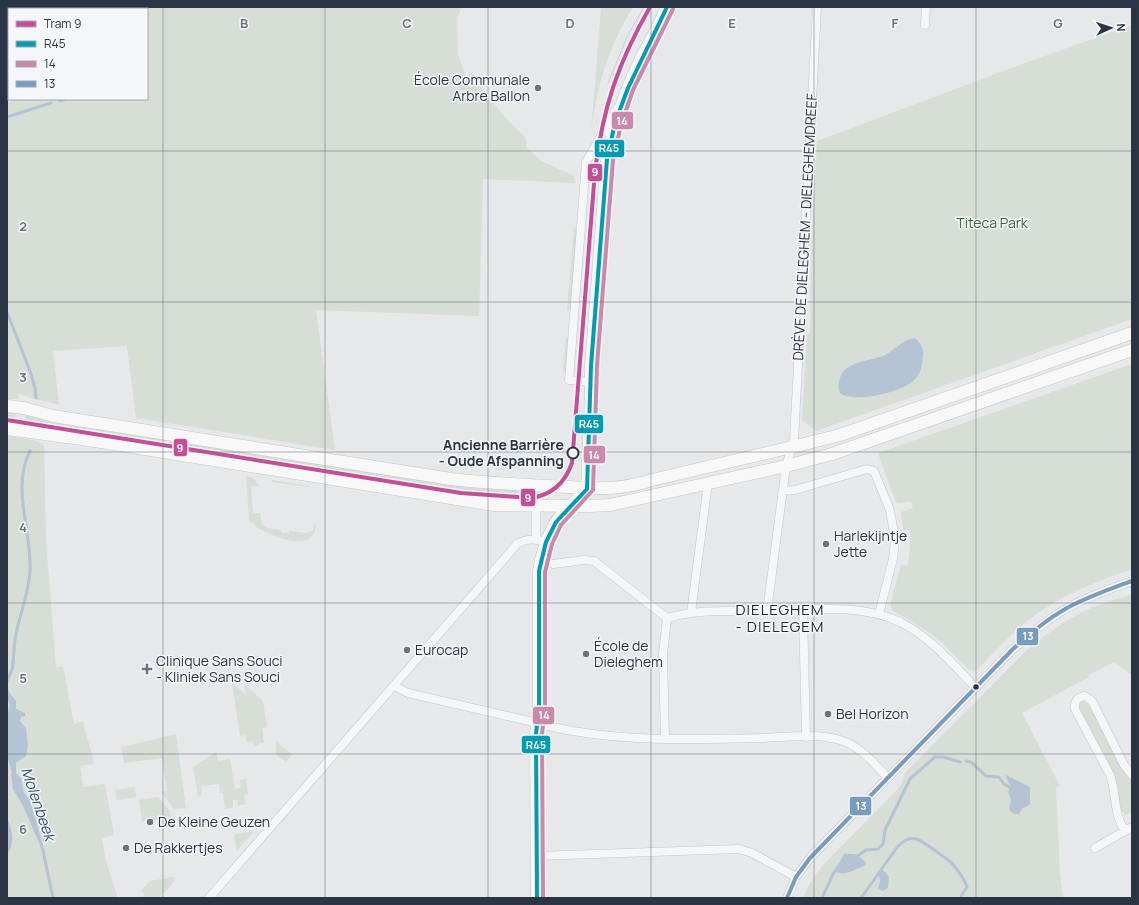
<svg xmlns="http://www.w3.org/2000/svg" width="1139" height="905" viewBox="0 0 1139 905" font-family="Manrope,sans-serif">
<rect width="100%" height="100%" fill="#e6e8ea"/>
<path fill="#d6ded6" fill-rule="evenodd" d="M7,7H462L457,18L458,55L466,77L471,72C487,95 504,119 526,138V147L541,161L574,176L575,183L483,179L479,316L316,310L335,450L136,418L127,346L53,351L59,405L31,398L19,393L18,399H7ZM9,9H147V99H9Z
M601,7H633C614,38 601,71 595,107C592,120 591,134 590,147Z
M1132,25V319L816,431L802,420L807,336L810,333L811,258L817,141L1011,68Z
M574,227L578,232L572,308L567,311Z
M566,337L570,341L566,371L563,372Z
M1132,364V569C1092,583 1054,598 1021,626C1005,640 991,655 976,671L969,670L943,644L930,633L892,610L890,605L901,565L908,566L910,548V530H903L901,512L913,508L911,501L899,503L895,501L878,453Z
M7,410L16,411L14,426L7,425Z
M26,413L543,490V500L502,501L23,428Z
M7,436L33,440L44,445L46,541L56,667L63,666L74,724L83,721C86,736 91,749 94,764L80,766L83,787L105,784L114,835L102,838L106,861L118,898H7Z
M246,476L252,477L260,486H251L253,513H260L262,525L267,528L281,530V532L289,534V531L306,533L313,531L314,524L316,525C314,556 270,535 256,527L254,524L249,521Z
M272,480L309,486V487L272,482Z
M1132,594V675L1114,662L1088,675L1089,677L1022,713L1060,786L1056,788L1060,874L1063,898H803L810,883L822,866L900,787L905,773L1026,651C1046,634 1067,619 1091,608C1104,602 1118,599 1132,594Z
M232,683L246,695L244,684L263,701L267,727L262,728L264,743H259V745L254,746L253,741L247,742L245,735L240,736Z
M1083,700L1089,703L1125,774L1132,780V812L1126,815L1121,810L1116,779L1079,708L1080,702Z
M176,734L186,808L174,809L161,792L167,791L162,758L124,763L121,747Z
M276,741L292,755L286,762L276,755Z
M216,752L218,761L230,759L235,789L241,788L240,780L246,779L248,794L244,795L246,804L238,806L237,800H233V808L225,809L223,793H220L219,784L201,786L202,795L198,796L193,767Z
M135,787L136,797L117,800L115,790Z
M158,797L170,811L171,817L142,822L139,800Z
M254,831L237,851L234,834Z
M173,877L176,879L164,893L163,892L160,898H142L145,894L141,891L150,881Z"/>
<path fill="#b4c4d5" d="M914,338C920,341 924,349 923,356C922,365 921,375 913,381C901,392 853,404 840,393C838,388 838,383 840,378C846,360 870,362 885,355C894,350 903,340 914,338Z
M12,659L15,660L14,669L7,685L9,692L16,701V709L25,713V716L21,717L20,721L26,728L28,746L26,756L16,763V773L21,779L24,793L30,801L45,852L42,853L40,845L23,806L13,789L11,774L12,773L7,756V716L10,704L7,699V676L10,671Z
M1006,775L1030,787V804L1022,809L1019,814H1014L1009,810L1011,800L1008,792L1011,787L1006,777Z
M7,818C13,830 15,844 7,855Z
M845,855C854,855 863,856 866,864L864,866C853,870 845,877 834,871L841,863Z
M881,869L885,872L889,877L888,888L883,891L878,888C880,882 882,879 877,874Z"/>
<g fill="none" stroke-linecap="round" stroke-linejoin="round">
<path stroke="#b4c4d5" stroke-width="3" d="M103,9L108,7
M60,101L66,99
M7,117L51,103
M7,312L30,371L35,388L36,398
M13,662C14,653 14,643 16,634C20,613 29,593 30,571C32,532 11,487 30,451
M966,761L971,762L986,776L999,777L1004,784L1011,788
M43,851L53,898
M822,898L833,874L841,863L845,855L857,856L866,850L878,849L883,844L885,830L910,779L935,757H943L960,762
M861,898L898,846C903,841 909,837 916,839C924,841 943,857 951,862C957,869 964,878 967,887L961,896"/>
<defs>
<path id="street" d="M925,25L926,7
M591,382L569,380L586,162L616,110
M783,491L795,490L867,469L874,471L890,510L895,540L893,559L879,614
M536,506V539
M541,560L553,564L584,560L594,561L667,618C675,616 683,614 691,613C716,609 742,612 767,611C811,610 859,603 900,622C930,637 952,663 975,687
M803,610L806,737
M767,611L786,466L794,440L817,7
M691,613L708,483
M394,686L408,693L529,721C543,726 558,728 573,731C637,742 697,739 761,738C784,737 819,733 840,740C860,746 873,762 887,777
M665,739L663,654L667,618
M1125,831C1113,814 1117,794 1110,775L1075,709C1074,702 1077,697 1085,696L1092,701L1124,765L1132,775
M1095,848L1132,827
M536,856L739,849L752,853L796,877
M209,898L517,544C525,538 537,539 546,542
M787,898L796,877L810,858L1013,649C1027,637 1042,624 1059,613C1081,599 1107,590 1132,581"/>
<path id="secondary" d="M7,406L24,408L53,416L451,479C483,483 516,484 549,486C586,488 616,492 652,480L792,447L840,435L1132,333
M7,429L89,440L494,505L589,506L610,505L786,466L832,454L1132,350
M537,898L536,734L539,705V571L541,560L546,542L556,522L559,518L587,489L591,394V366L607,159C613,126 623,96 638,65C647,46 659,27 667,7"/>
</defs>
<use href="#street" stroke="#c4c6c8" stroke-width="9"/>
<use href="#secondary" stroke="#c4c6c8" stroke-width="13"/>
<use href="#street" stroke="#f5f6f7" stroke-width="8"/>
<use href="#secondary" stroke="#f8f8f8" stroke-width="12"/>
<path stroke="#cecfd2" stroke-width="1" d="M608,83L627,37L644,7"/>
<defs>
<path id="bus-1" d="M537,898L536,734L539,705V571L546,542L556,522L587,489L591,366L607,159L615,123L628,88L667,7"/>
<path id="bus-2" d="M543,898L542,734L545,705V572L552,544L561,525L593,490L597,366L613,160L621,125L633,90L673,9"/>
<path id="bus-3" d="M787,898L796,877L810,858L1013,649C1030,634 1047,619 1067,608C1087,597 1110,589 1132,581"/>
</defs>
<use href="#bus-1" stroke="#f4f6f9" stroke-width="7"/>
<use href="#bus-2" stroke="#f4f6f9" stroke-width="7"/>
<use href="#bus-3" stroke="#f4f6f9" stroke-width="7"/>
<use href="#bus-1" stroke="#009cb4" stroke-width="4"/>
<use href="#bus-2" stroke="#ca88aa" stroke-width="4"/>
<use href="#bus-3" stroke="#789cbe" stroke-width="4"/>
<defs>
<path id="tram-1" d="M7,420L461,493L531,498C552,495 565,483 572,463L595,171C603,107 618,63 650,7"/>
</defs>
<use href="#tram-1" stroke="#f4f6f9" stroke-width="7"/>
<use href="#tram-1" stroke="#c44f97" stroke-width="4"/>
</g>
<path fill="none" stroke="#6c737f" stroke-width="1" stroke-opacity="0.55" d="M163,7V898M325,7V898M488,7V898M651,7V898M814,7V898M976,7V898M7,151H1132M7,302H1132M7,452H1132M7,603H1132M7,754H1132"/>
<g fill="#6c737f" stroke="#f4f6f9" stroke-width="1.5">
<circle cx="538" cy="88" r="4"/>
<circle cx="826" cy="544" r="4"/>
<circle cx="407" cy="650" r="4"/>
<circle cx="586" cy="654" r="4"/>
<path d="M145 663h4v4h4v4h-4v4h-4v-4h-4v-4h4z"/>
<circle cx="828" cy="714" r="4"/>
<circle cx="150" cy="822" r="4"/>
<circle cx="126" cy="848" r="4"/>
</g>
<circle fill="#f4f6f9" stroke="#2b3445" stroke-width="2" cx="573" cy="453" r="5.5"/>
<circle fill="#2b3445" stroke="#f4f6f9" stroke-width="1.5" cx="976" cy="687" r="3.5"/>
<g text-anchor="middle" stroke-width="3" stroke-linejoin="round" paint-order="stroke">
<g font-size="14" fill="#2b3445" stroke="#f4f6f9" text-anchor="start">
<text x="530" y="85" text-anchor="end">École Communale<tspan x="530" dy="16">Arbre Ballon</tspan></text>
<text x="834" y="541">Harlekijntje<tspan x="834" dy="16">Jette</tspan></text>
<text x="594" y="651">École de<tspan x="594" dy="16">Dieleghem</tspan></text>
<text x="415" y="655">Eurocap</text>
<text x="156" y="666">Clinique Sans Souci<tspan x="156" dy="16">- Kliniek Sans Souci</tspan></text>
<text x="836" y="719">Bel Horizon</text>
<text x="158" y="827">De Kleine Geuzen</text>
<text x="134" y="853">De Rakkertjes</text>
</g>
<g font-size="14" fill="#3f6138" stroke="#f4f6f9">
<text x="992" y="228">Titeca Park</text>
</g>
<g font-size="14" fill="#2b3445" stroke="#f4f6f9">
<text transform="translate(805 227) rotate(-87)" y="5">DRÈVE DE DIELEGHEM - DIELEGHEMDREEF</text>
</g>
<g font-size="14" font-weight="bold" fill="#2b3445" stroke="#f4f6f9" text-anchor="end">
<text x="564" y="450">Ancienne Barrière<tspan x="564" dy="16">- Oude Afspanning</tspan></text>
</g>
<g font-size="15" letter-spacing="1" fill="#1d2536" stroke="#f4f6f9">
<text x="780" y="615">DIELEGHEM<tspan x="780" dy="17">- DIELEGEM</tspan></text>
</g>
<g font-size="15" font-style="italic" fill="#34527a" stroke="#f4f6f9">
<text transform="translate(38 804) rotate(71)" y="5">Molenbeek</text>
</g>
</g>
<g font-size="13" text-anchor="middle" font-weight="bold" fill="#6c737f" stroke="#f4f6f9" stroke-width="3" stroke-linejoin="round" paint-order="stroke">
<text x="244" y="28">B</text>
<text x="407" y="28">C</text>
<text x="570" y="28">D</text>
<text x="732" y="28">E</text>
<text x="895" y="28">F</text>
<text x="1058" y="28">G</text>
<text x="23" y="231">2</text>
<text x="23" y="382">3</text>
<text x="23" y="532">4</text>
<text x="23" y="683">5</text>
<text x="23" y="834">6</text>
</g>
<g stroke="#f4f6f9" stroke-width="1.5">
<rect x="611" y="111" width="23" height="19" rx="4" fill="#ca88aa"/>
<rect x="594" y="139" width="31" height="19" rx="4" fill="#009cb4"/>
<rect x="587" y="163" width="16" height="19" rx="4" fill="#c44f97"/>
<rect x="574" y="414" width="30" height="20" rx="4" fill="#009cb4"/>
<rect x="173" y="438" width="15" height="19" rx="4" fill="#c44f97"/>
<rect x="583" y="445" width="23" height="19" rx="4" fill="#ca88aa"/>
<rect x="520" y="488" width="16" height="19" rx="4" fill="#c44f97"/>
<rect x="1016" y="627" width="23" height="19" rx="4" fill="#789cbe"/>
<rect x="532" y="706" width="23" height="19" rx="4" fill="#ca88aa"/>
<rect x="521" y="735" width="30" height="19" rx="4" fill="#009cb4"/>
<rect x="849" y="796" width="23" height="20" rx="4" fill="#789cbe"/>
</g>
<g font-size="11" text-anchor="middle" font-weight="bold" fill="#fff">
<text x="622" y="125">14</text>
<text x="609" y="152">R45</text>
<text x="595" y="176">9</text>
<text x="589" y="428">R45</text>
<text x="180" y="452">9</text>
<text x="594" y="459">14</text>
<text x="528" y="502">9</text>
<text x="1028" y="640">13</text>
<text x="544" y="719">14</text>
<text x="536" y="749">R45</text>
<text x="861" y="810">13</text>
</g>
<rect width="1139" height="905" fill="none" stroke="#2b3445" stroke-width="16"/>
<rect x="8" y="8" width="140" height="92" fill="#f4f6f9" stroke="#a4a8b1"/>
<rect x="16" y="21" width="20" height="6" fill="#c44f97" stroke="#a4a8b1"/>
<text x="44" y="28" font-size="12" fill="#2b3445">Tram 9</text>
<rect x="16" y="41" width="20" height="6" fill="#009cb4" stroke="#a4a8b1"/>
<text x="44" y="48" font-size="12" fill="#2b3445">R45</text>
<rect x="16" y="61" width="20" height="6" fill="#ca88aa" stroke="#a4a8b1"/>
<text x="44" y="68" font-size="12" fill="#2b3445">14</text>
<rect x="16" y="81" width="20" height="6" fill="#789cbe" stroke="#a4a8b1"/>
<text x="44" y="88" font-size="12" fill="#2b3445">13</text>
<g transform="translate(1111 28) rotate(87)" stroke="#f4f6f9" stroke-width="3" paint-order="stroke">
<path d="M0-3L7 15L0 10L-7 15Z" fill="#2b3445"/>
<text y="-6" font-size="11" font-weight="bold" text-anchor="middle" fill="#2b3445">N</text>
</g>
</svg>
